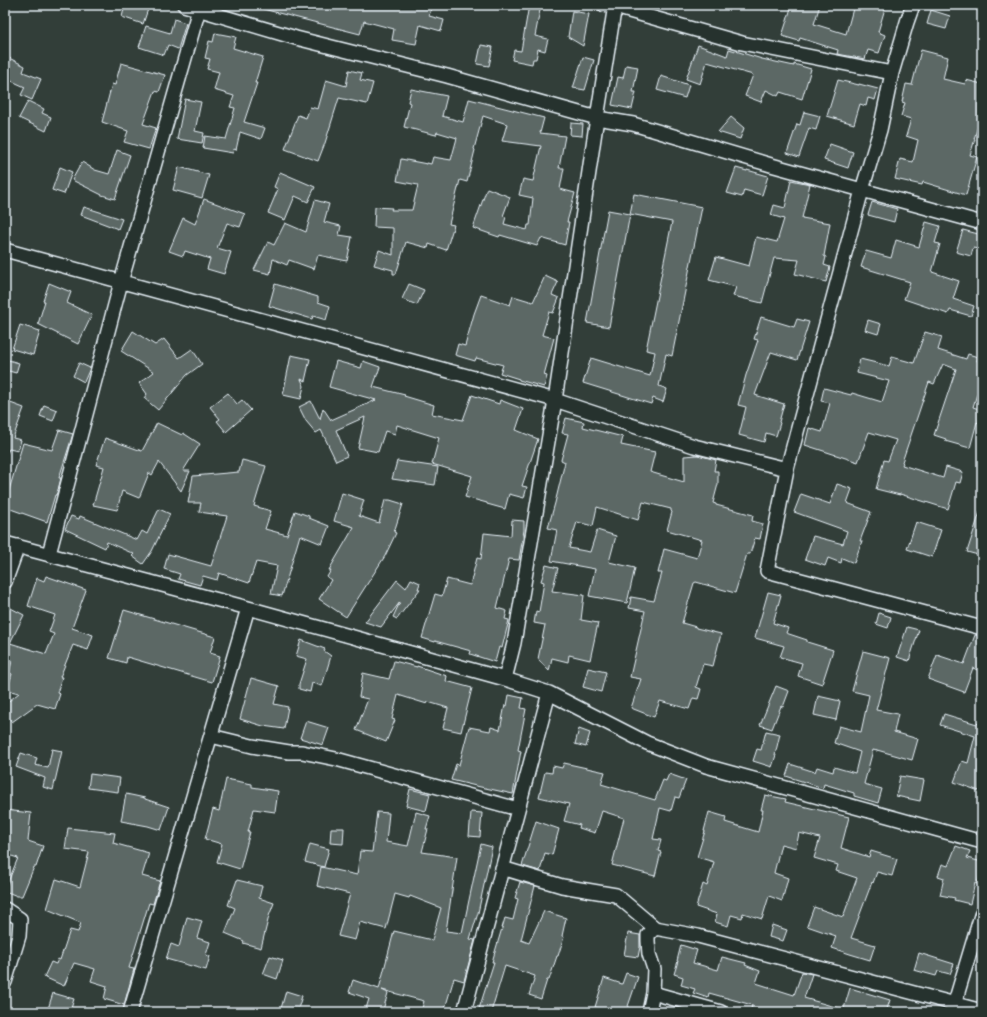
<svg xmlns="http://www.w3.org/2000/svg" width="987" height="1017" viewBox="0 0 987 1017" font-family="Mali,sans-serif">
<rect width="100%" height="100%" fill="#323e39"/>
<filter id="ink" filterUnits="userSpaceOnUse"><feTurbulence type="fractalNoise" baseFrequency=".025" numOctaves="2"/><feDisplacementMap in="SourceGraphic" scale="8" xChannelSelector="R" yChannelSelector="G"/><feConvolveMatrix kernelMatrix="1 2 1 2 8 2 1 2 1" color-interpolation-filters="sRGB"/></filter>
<g filter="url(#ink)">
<path fill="#5c6865" stroke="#e8f1f8" d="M125,5H136L148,9L143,24L122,17Z
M263,5H415L431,8L429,16L444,20L441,31L420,25L416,44L392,40L394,29L364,21L360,34L263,9Z
M529,5H541L535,36L548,39L545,51L538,49L536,59H533L532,64L512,60L514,50L521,51Z
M792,5H820L814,24L846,34L854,5H886L878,32L885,35L879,53L868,50L865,59L837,54L838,50L800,38L799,41L782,36Z
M931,10L950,16L946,29L927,24Z
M572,11L589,14L583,46L568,37Z
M174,19L186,23L178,49L168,45L164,55L139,47L146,26L170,33Z
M215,33L236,37L233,48L263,57L255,83H257L244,122L265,128L261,139L240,132L236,150L234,149L233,153L203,148L205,136L226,139L235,108L230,107L234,96L214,90L219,72L207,69L210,59L205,58L209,41L213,42Z
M481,45L493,47L489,66L477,64Z
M698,45L727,56L729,49L762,59L794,66V64L811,69L802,99L780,92L778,96L766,90L761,102L745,96L753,75L707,62L700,84L686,79Z
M921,50L948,57L943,79L965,84L966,80L982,84V113L974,139H975L970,155L977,157L966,195L923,182L922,185L895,179L900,159L913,162L918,140L906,136L911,119L901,116L905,103L902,102L906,84L912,85Z
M5,56L25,66L23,72L41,79L32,100L21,95L25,87L5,78Z
M583,57L594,60L585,90L573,88Z
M121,63L165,75L159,92L155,91L143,124L156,128L149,149L124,142L128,131L102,122L112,84L115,85Z
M626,65L638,67L633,92H636L632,109L612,105L618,77L623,78Z
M349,70L362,73L360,80L373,83L367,104L339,98L325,143L318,161L285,149L298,115L306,118L310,107L318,109L326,80L346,86Z
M661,76L689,85L685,98L657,90Z
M838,80L859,85V84L878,89L875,100L868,98L866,106L860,104L854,124L827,116Z
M411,89L447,96L442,116L463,122L469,99L544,118L540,133L565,136L559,168H564L560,189L575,193L567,222H569L565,245L541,238L537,246L500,235L499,237L473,228L487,188L510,197L503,216L506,217L504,224L527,230L528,225H530L533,198L519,195L523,179L533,181L541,146L502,141L507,124L483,116L474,149L475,150L467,182L460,180L449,224L454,225L446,250L429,244L428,248L406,242L396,274H393V270L374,265L379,250L393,255V228L374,227L375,207L392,208L391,210H412L418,185L397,181L401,159L427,164V163L431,164L433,157L451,160L457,138L437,132L436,135L404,127L410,103L408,102Z
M185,99L201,102L195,131L204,133L202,143L177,139Z
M28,101L44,109L42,113L51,117L46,131L19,118Z
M804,112L820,116L816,130L809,128L799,157L787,153L797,124L800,125Z
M731,117L744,128L740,139L718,132Z
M571,123L583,124L582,136L570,135Z
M830,144L853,152L848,168L824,160Z
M117,150L130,155L115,199L102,195L72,180L82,162L95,170L109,174Z
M60,167L72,172L64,194L52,190Z
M179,167L209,175L202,198L173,190Z
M736,168L747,171V170L768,176L762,195L744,190L742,197L727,193Z
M280,172L315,187L308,202L295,196L285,220L268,213L278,189L274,187Z
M791,180L810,184L802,218L830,223L824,256L826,257L824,265L830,267L826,282L795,274L799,260L774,258L762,303L733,296L736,287L709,280L716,257L749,266L756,237L777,242L784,219L771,215L774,205L785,208Z
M634,194L702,207L672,356L666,354L659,386L667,389L663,402L653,398L651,404L583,383L591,358L650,376L655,352L646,350L672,222L630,214Z
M204,199L245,214L240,227L227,223L217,248L231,252L224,274L207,269L210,259L185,251L183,256L169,251L183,218L195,224Z
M315,200L329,204L324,222L341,226L339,235L352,237L347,261L318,255L314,269L289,260L287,265L273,259L270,274L254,270L268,242L274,245L285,223L306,232Z
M872,202L897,209L894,222L868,215Z
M84,207L122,219L118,229L81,215Z
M608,210L630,214L609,327L587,323Z
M926,222L940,226L935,243L940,244L932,272L959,281L953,299L974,306L971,316L950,310L948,314L904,299L910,282L861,267L866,251L891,258L896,240L919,247Z
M963,230L982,235V250L973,248L971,256L956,252Z
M545,276L558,282L552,295L559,298L553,313L549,312L542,335L554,338L544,375L547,376L544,387L519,380V379L500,373L503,365L476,358L475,361L455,355L458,344L465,346L474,314L481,295L510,305L513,296L533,302Z
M49,283L71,292L67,303L92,315L78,344L38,324L45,301H43Z
M275,284L318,297V302L330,306L326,320L313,316L312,319L269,306Z
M409,284L424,290L417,305L402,299Z
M761,317L794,327L797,319L809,322L797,360L771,352L755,395L784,404L779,422L780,423L776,436L766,433L764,442L739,435L746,407L738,405L746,375L758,340L754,339Z
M868,320L881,324L878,334L865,330Z
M20,325L40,331L33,355L12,349Z
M133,331L155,345L164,339L179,358L192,349L202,364L187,375L158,410L144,398L147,394L139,383L154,372L121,351Z
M925,332L942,337L938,350L966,359L968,354L978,357L977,361L982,363V378L973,407L982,410L978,423L977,422L970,448L945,441L946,439L934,435L956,369L943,364L934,384L929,382L902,462L903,463L902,465L943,478L946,467L963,472L960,483L956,482L948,509L900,494V495L876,489L884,460L888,461L896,440L869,432L858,462L805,445L809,428L822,432L830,403L821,401L824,388L851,395L852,393L882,402L889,381L857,373L860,359L889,366L892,357L914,363Z
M291,355L310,359L305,381L301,379L304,386L301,399L283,395Z
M5,359L19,363L16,373L5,370Z
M336,361L361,368L363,361L380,367L373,387L405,395L404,396L434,405L432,414L463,420L472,395L499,404L500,400L523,409L516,430L538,439L522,486L527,487L524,498L509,494L505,509L487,504V503L465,497L472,476L432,464L439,438L397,425L395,434L385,431L378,452L358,448L365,417L336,430L347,456L336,461L321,430L316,433L306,421L299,407L311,401L320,419L323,408L331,420L376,400L329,387Z
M79,363L90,368L84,382L73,376Z
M228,393L237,404L242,400L251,410L226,432L217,421L220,419L210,407Z
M5,401L24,408L13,438L21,440L18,451L9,449L6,455H5Z
M44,405L57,410L53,421L40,416Z
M566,418L584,422L583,427L623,437L621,445L655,452L650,472L684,482V456L698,455L716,460L714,471H718V484L713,503L716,504V505L753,515L752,521L763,524L760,539L755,538L750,554H747L735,593L696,582L694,583L682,623L696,627V628L721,634L713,666L703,664L696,687L701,689L698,699L693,698L689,709L660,701L654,717L631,708L641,679L630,677L645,611L629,608L631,597L654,601L662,573H658L664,549L697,558L702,540L667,530L672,512L671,511V509L643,502L638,520L597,507L593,526L577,522L569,548L590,552L597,530L616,536L609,562L635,568L627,603L589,596L595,569L551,561L557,530L548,528L555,503L565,462L561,460L568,434L562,433Z
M157,423L182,435L183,433L200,444L183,471H190L181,491L159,462L152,475L149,473L139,498L122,491L117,510L93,505L104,467L96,465L105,438L142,451Z
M59,430L73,434L59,478H61L58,490L56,495H55L47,522L5,507V488L9,490L23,443L52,450Z
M242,460L266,466L254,506L271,511L265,529L287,535L295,511L309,516V518L329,526L322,544L300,535L282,596L271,594L277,566L256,562L249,583L219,573L217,580L203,576L200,585L178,579L180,574L164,569L168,554L211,566L227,516L199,512L201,503H188L193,476L239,472Z
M397,461L438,467L435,485L392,479Z
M837,484L852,489L847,503L871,512L860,541H862L854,563L842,558L841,563L828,558L825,566L805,559L813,536L843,544L847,531L794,512L801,494L830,504Z
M342,493L364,500L359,516L379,523L385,500H390L403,504L394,532L396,533L385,556L346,617L319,599L331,580L327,577L331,570H329L354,527L334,521Z
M159,509L170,514L152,551L143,564L132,556L134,554L107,542L105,548L65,529L71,516L79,519L80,516L137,540L142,531L147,534Z
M980,512L982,513V556L967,552Z
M512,520L524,521V530L519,560L509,559L497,608L507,611L505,619L509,620L502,648L499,647L495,662L470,654L471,651L435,641V642L422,638L435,594L442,596L447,579L470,585L477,558L481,559L484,533L511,536Z
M916,522L941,530L932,557L907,549Z
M546,565L558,568L552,591L584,595L581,620L598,623L590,660L569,655L568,662L552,658L549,671L538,659L545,625L534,623L536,611L539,612L544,582L541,581Z
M46,576L86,590L72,628L93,635L88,650L73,645L60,677H62L57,693L60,694L55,709L37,704L12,722L5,713V704L19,693L7,690L12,674L9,673L12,661L5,658V605L24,615L10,643L46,654L54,634L49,632L55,615L28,606L37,578L44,581Z
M411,579L420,583L418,589H420L397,619L393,617L400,602L381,627L365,622L397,580L406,588Z
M768,592L781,595L773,623L788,628L786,633L807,640V642L833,650L822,684L798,676L802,663L780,657L784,646L755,638Z
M124,610L215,637L210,653L220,656L212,682L127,657L126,663L109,658Z
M879,613L891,617L888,628L876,624Z
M907,627L919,630L909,661L897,657Z
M975,635L982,636V672L973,668L964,692L928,679L937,655L964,664Z
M301,640L325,649L324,651L331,656L322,686L312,683L310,692L299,689V684L307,659L296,656Z
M863,651L890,658L876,710L898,714L894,732L918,739L912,760L877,750V751L873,750L864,784L882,789L878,803L854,796V793L824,784L823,788L786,776L790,764L815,772L817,767L833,772L834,767L855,773L860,752L834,743L839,726L861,732L869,695L852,691Z
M394,661L417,667V666L447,676L446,681L472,688L461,732L443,728L448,708L428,702L427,704L398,695L392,719L395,720L386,742L356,730L368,699L359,697L363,673L389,679Z
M588,668L606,672L601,692L583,687Z
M251,678L279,686L274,704L288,707L284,729L263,726L240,719Z
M776,686L789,691L783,707L781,706L772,729L760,725Z
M509,695L523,698L521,708L526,709L518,750L521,751L513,794L476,786L451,780L456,764L459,765L469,727L490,731L491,727L500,730L505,705L507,706Z
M818,696L840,701L836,720L814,715Z
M944,714L977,724L978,723H982V792L954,782L962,761L968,763L975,736L940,725Z
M306,721L329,728L323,745L300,738Z
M579,729L590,733L586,747L575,744Z
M766,731L780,734L775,755H776L772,767L753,761L757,749L761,750Z
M52,749L62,751L53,790L43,787L45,778L16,767L21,753L37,758L35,765L48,768Z
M564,763L605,772L601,784L655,800L663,780L666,781L669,774L686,780L679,798L675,797L671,811L660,808L653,839L661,840L658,851L661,852L655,876L612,865L624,818L602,811L595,833L579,828L580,825L564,821L569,804L539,797L545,772L552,773L553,766L562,768Z
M90,774L120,778L118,792L88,788Z
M900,776L924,780L920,801L896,796Z
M226,779L252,784V787L278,791L275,812L254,809L248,832H250L240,869L217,862L222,844L205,839L213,809L219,811Z
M410,789L430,794L426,811L406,806Z
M126,794L145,798V799L169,807L161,830L148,826L121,821Z
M765,795L786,799L785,802L849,817L841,848L869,857L871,851L897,859L892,876L877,872L873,883L872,882L851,938L875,945L870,960L850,954L832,948L836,936L807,926L814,907L843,917L857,878L836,871L838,865L814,858L820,838L799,833L796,848L781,844L774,873L788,878L782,901L769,896L762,919L743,913L742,918L731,915L728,926L715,922L717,914L696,907L703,884L707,886L714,862L697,857L705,831H704L709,812L726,817L725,822L758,832L763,810H761Z
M5,810L31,813L28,841L43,846L36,867H34L22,896H17L5,891V889L18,858L5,854Z
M377,812L389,813L386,842L408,846L416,812L430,816L426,829H428L422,852L457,857L446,931L462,933L481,844L492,847L478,913L470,939L475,940L464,981L454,978L444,1012H421L424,1001L382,990L388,993L383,1010L380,1009L379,1012H365L369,999L349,992L353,980L379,989L394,931L432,940L441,908L410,896L409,898L395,894L386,929L360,922L355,940L338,936L350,894L317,886L321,867L357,875L360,851L372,852Z
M471,812L482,813L480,837L469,836Z
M536,821L559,829L552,855L545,853L540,871L522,866Z
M68,828L115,833L113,843L149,853L142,876L160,881L153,904L149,903L129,968L134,969L124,1005L104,999L107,986L91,981L95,969L74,963L64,986L44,977L51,962L56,964L58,959L60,960L70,930L78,932L81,923L47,909L56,879L80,887L89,852L65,849Z
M331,828H344L343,844L330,843Z
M310,844L329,849L324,867L305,862Z
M956,846L970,851L967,858L982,862V868L977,884L975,883L970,904L954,900L955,898L940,895L944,878L938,876L942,864L948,866Z
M237,880L262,886L259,898L274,903L269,916L261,948L243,943L244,941L225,933L235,908L228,905Z
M520,882L535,886L521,940L529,943L544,911L566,918L562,936L564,937L558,956H557L549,980H547L541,999L529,995L535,976L505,966L491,1012H478L494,962H492L505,918L513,920L518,899L515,898Z
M187,917L202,921L197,938L210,942L206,955L210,956L206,970L166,959L171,944L179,947Z
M772,925L787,930L783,941L769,937Z
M628,933L640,935V947L638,957L624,955Z
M681,945L697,950L693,963L718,970L722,957L746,963L745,965L760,971L756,983L794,995L802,972L812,974L804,998L842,1009L841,1012H778L767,1009L766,1012H750L752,1005L709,993L708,998L693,993L695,989L681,985L683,977L674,974L678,961H677Z
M919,953L954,964L950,974L938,971L936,976L914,970Z
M270,956L283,960L277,979L263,974Z
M626,973L638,977L626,1012H609L595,1007L604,978L622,984Z
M850,988L890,1000L886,1012H843Z
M286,991L302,996L297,1012H280Z
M53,993L74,999L70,1012H47Z"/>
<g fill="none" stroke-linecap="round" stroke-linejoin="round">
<defs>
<path id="street" d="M184,5L296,38L447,76L597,118L633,124L771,165L982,223
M604,5L615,7L742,43L892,73
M913,5L907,22L892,73L880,130L862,190L787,469L767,571L982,628
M5,250L555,400L694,446L787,469
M5,543L248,608L505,679
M49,554L121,282L199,9
M5,582L18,546
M549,693L647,743L706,766L982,842
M211,736L252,746L289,752H302L336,759L518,809
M502,868L562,886L616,895L655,928
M5,909L20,919L19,936L5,982
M653,993L721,1012
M130,1012L248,608
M464,1012L549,693L505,679L514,643L555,400L597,118L615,5
M649,1012L653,993L654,969L649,954L648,941V935L655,928L698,936L982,1011
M952,1012L982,912"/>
</defs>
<use href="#street" stroke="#e8f1f8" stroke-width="16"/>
<use href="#street" stroke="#26332d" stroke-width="13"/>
</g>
</g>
<rect width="987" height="1017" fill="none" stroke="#26332d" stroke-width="20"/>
<rect x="10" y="10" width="967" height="997" fill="none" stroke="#e8f1f8" stroke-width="1.5" filter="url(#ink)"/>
</svg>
